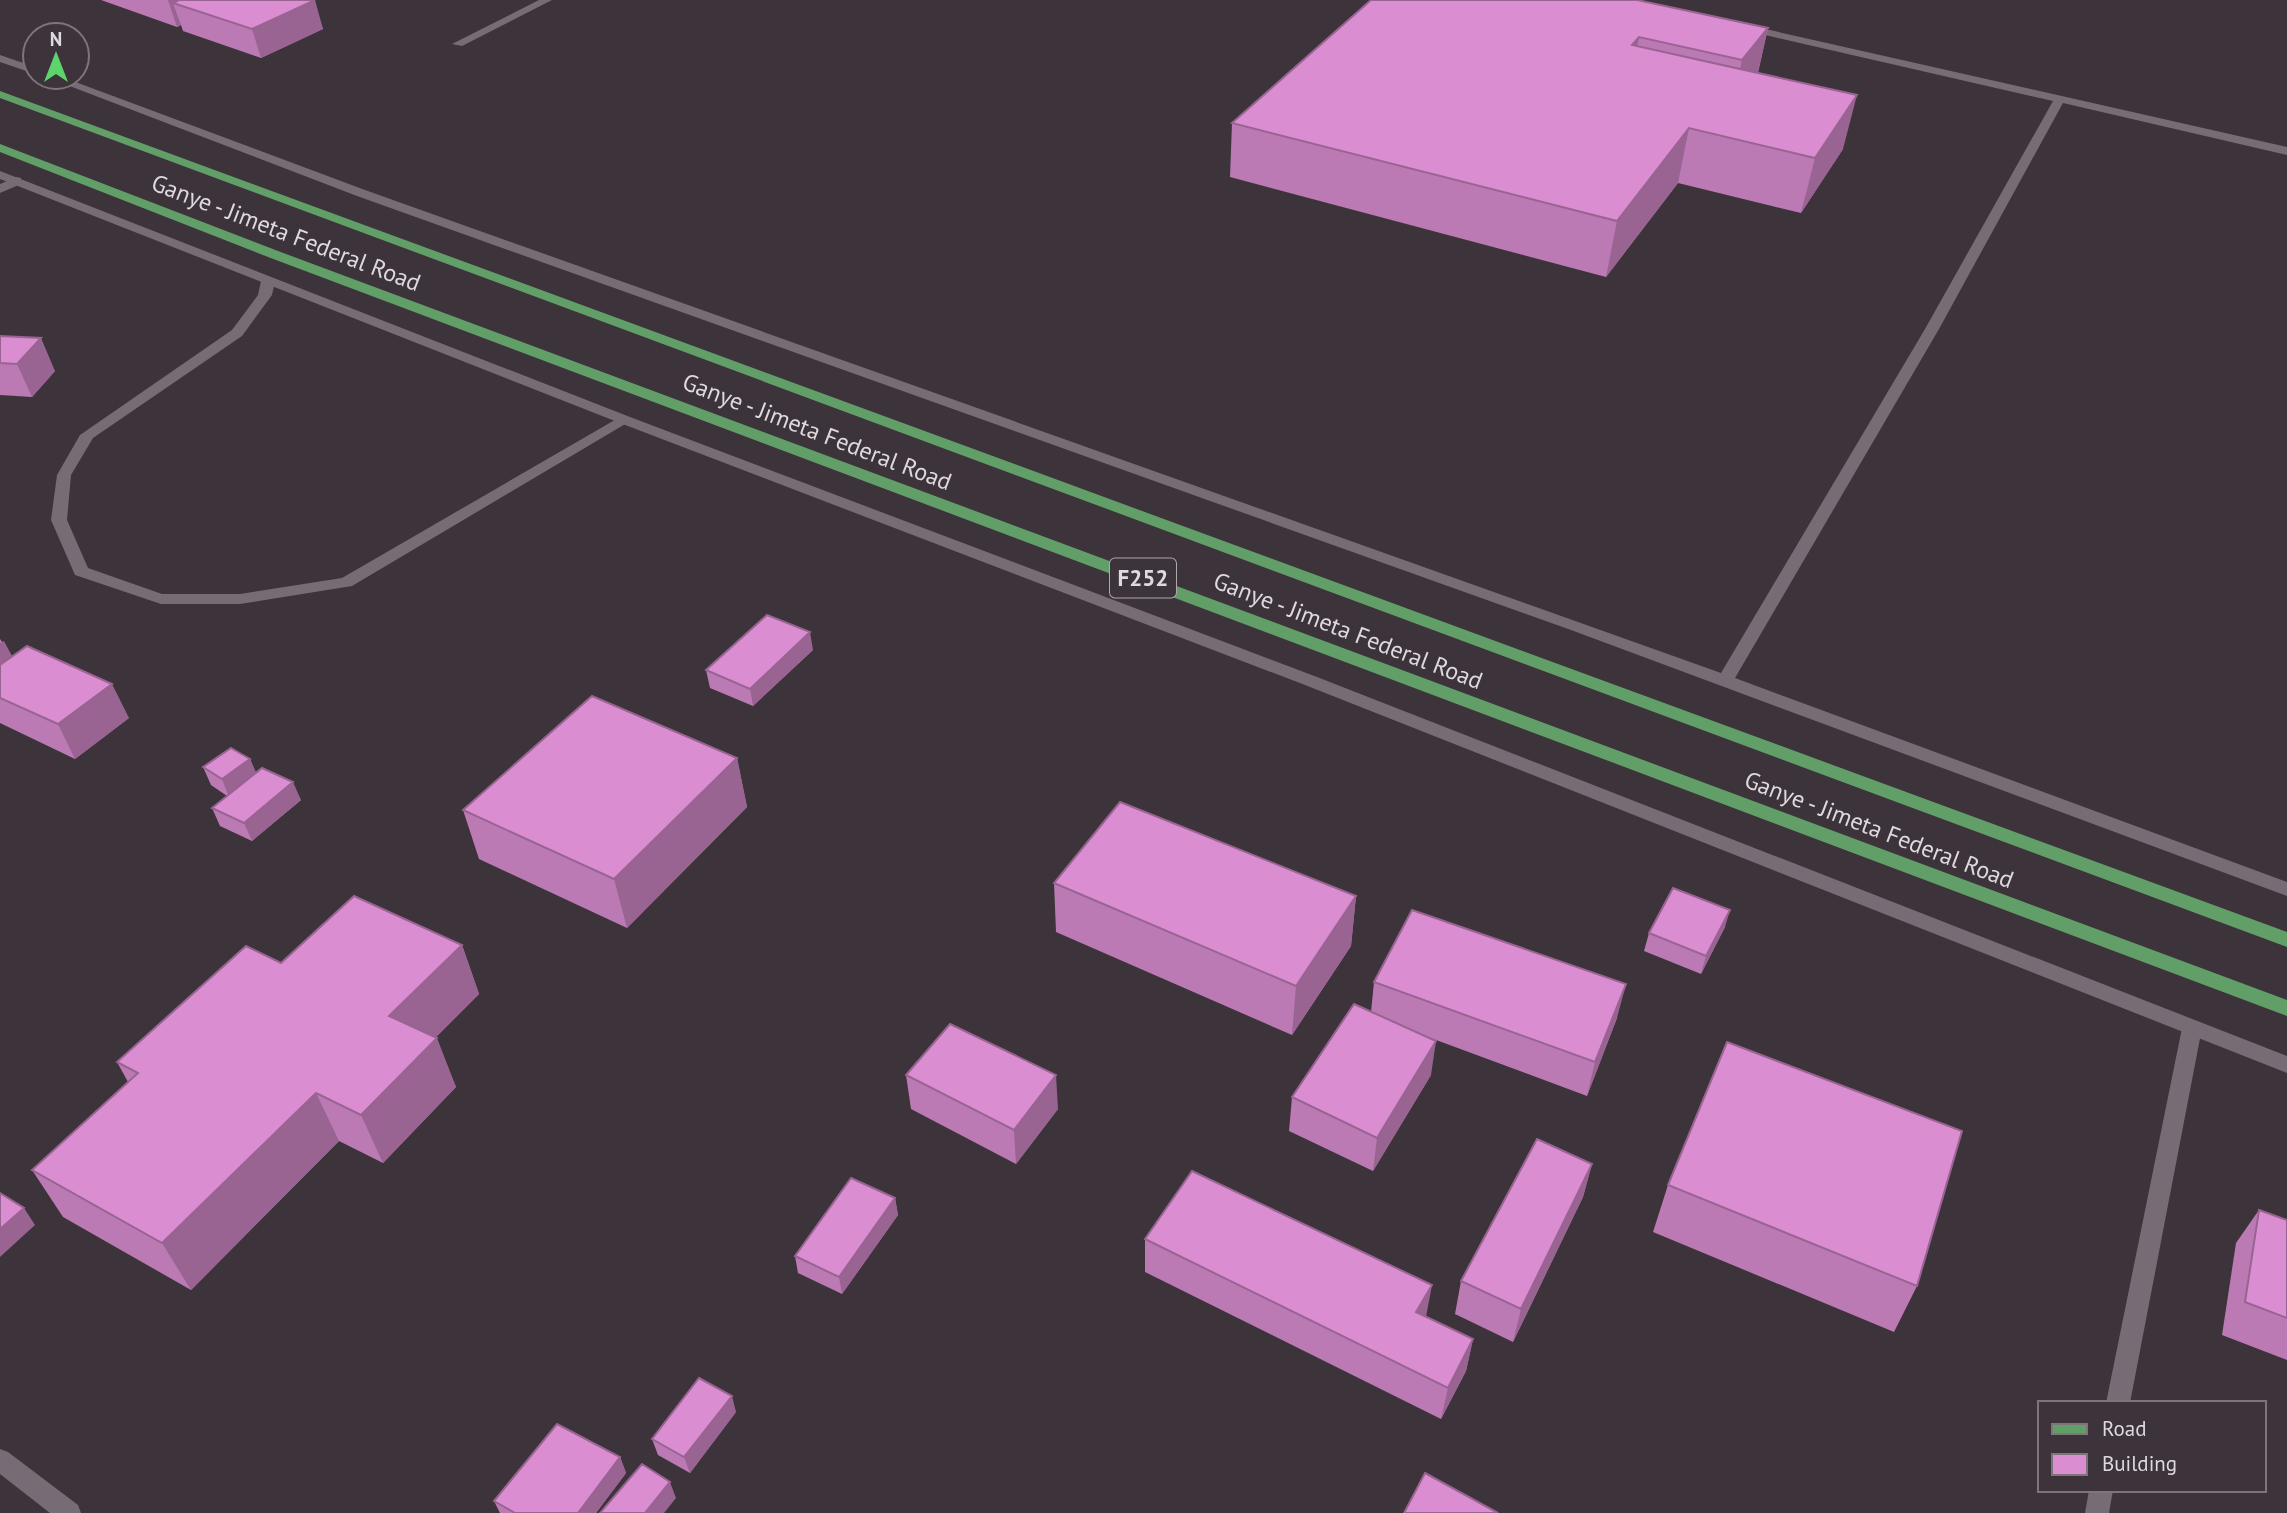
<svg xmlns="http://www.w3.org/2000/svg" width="2287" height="1513" viewBox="0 0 2287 1513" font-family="'PT Sans',sans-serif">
<rect width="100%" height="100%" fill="#3d333b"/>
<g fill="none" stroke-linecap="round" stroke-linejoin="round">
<path fill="#776c75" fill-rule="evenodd" d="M17,177L21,178V184L0,193V184Z
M268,277L275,281L272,295L242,336L93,438L71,475L67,520L88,568L162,594H240L342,578L620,417H630L632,420L352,586L240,604H161L75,575L51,520L57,475L80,435L232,330L258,295L261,281Z
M2192,1020L2199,1022L2202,1028L2130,1403H2106L2182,1028L2185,1022Z
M2089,1490H2113L2109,1513H2085Z"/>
<path fill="#776c75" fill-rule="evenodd" d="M539,0H552L462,46L452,44Z
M1743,24L2287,147V155L2063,103L1939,329L1735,678L2287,882V896L1571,630L357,196L46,77H62L365,190L1721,673L1925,329L2053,101L1739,29L1738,27Z
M0,55L35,67V74L0,62Z
M0,171L630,417L1317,677L2287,1056V1073L1305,685L620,423L0,179Z
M0,1449L8,1452L78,1505L81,1513H50L0,1474Z"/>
<path fill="#619e68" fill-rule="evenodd" d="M0,91L2287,932V947L0,98Z
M0,144L278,251L2287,1000V1016L268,257L0,152Z"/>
</g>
<path fill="#bb7ab4" d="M101,0H313L323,29L261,58L183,31L181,25L177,27Z
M1371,0L1768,28L1758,73L1843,149L1801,213L1678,183L1606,277L1230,177L1232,123Z
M0,336L55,371L32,397L0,395Z
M0,639L12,656L129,718L75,759L0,723Z
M813,650L753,706L710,688L706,670Z
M737,758L747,807L627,928L479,859L463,810Z
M250,759L256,773L301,800L252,841L220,826L212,808L227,796L211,785L203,767Z
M1054,883L1356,896L1351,946L1292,1035L1056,932Z
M1725,927L1701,974L1644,951L1649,933Z
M462,945L479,994L435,1038L456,1087L383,1163L339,1141L191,1290L63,1217L32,1170L128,1082L117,1062L281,963Z
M1374,982L1617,1018L1587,1096L1428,1037L1431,1075L1373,1171L1289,1131L1292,1097L1371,1012Z
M906,1075L1058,1109L1016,1164L911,1109Z
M1592,1164L1583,1197L1513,1342L1455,1314L1461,1281Z
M1668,1185L1917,1286L1894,1332L1653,1232Z
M895,1198L898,1215L842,1294L798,1273L795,1256Z
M2259,1210L2287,1220V1360L2222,1335L2236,1243Z
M1145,1239L1473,1339L1466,1371L1441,1419L1145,1272Z
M736,1412L690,1473L658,1455L652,1439Z
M620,1457L626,1473L596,1513H500L494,1501Z"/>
<path fill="#996392" d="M168,0H236L173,3L181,25L177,27Z
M315,0L323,29L261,58L252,29Z
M1768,28L1756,80L1731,113L1742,60Z
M1639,37L1630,90L1632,45Z
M1857,95L1843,149L1801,213L1815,158Z
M1689,128L1678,183L1606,277L1617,221Z
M41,338L55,371L32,397L17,364Z
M810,632L813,650L753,706L750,689Z
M4,641L22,675L0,689V643Z
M112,684L129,718L75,759L58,724Z
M737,758L747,807L627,928L614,879Z
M250,759L258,777L229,797L222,779Z
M293,782L301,800L252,841L244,823Z
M1356,896L1351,946L1292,1035L1296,986Z
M1730,910L1725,927L1701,974L1706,956Z
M462,945L479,994L409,1064L389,1016Z
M1626,984L1617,1018L1587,1096L1595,1062Z
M437,1038L456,1087L383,1163L361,1115Z
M1436,1041L1431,1075L1373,1171L1377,1138Z
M1056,1075L1058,1109L1016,1164L1014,1130Z
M316,1093L339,1141L191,1290L162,1243Z
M1592,1164L1583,1197L1513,1342L1521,1309Z
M895,1198L898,1215L842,1294L839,1277Z
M24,1208L35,1225L0,1257V1229Z
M1432,1285L1426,1317L1416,1312Z
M1473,1339L1466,1371L1441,1419L1448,1388Z
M732,1396L736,1412L690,1473L684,1457Z
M620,1457L626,1473L596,1513H578Z
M670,1482L676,1498L664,1513H645Z"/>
<path fill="#da8ed1" stroke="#996392" stroke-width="2" d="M179,0H315L252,29L173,3Z
M1371,0H1637L1768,28L1742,60L1639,37L1632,45L1857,95L1815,158L1689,128L1617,221L1232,123Z
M0,336L41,338L17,364L0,363Z
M767,615L810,632L750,689L706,670Z
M27,646L112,684L58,724L0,698V665Z
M592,696L737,758L614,879L463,810Z
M231,748L250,759L222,779L203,767Z
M262,768L293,782L244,823L212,808Z
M1120,802L1356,896L1296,986L1054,883Z
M1673,888L1730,910L1706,956L1649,933Z
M354,896L462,945L389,1016L437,1038L361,1115L316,1093L162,1243L32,1170L138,1073L117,1062L246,946L281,963Z
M1412,910L1626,984L1595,1062L1374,982Z
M1354,1004L1436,1041L1377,1138L1292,1097Z
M950,1024L1056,1075L1014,1130L906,1075Z
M1727,1042L1962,1131L1917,1286L1668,1185Z
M1537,1139L1592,1164L1521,1309L1461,1281Z
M1192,1171L1432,1285L1416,1312L1473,1339L1448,1388L1145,1239Z
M851,1178L895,1198L839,1277L795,1256Z
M0,1193L24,1208L0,1229Z
M2259,1210L2287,1220V1318L2245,1302Z
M699,1378L732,1396L684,1457L652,1439Z
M557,1424L620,1457L578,1513H515L494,1501Z
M642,1464L670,1482L645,1513H600Z
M1425,1473L1498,1513H1404Z"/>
<g text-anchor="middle" stroke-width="7" stroke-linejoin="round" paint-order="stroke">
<rect fill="#3d333b" stroke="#aea7ad" stroke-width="2" x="1110" y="558.5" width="66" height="39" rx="5"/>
<g font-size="23" font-weight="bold" fill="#dfd9de">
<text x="1143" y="586">F252</text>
</g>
<g font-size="24" fill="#dfd9de" stroke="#3d333b">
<text transform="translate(286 233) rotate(21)" y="8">Ganye - Jimeta Federal Road</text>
<text transform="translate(817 432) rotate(21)" y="8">Ganye - Jimeta Federal Road</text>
<text transform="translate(1348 631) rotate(21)" y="8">Ganye - Jimeta Federal Road</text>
<text transform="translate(1879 830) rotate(21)" y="8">Ganye - Jimeta Federal Road</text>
</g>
</g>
<rect x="2038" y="1401" width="228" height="91" fill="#3d333b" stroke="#7e757c" stroke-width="2"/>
<rect x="2052" y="1424" width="35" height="10" fill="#619e68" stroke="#7e757c" stroke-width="2"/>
<text x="2102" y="1436" font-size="21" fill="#dfd9de">Road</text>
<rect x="2052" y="1454" width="35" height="21" fill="#da8ed1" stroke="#7e757c" stroke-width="2"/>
<text x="2102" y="1471" font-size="21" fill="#dfd9de">Building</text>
<g transform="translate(56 56)"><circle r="33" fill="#3d333b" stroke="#7e757c" stroke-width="2"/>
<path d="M0-5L12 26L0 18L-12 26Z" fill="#5ed56c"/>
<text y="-10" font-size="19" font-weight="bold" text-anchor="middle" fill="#dfd9de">N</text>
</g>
</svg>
